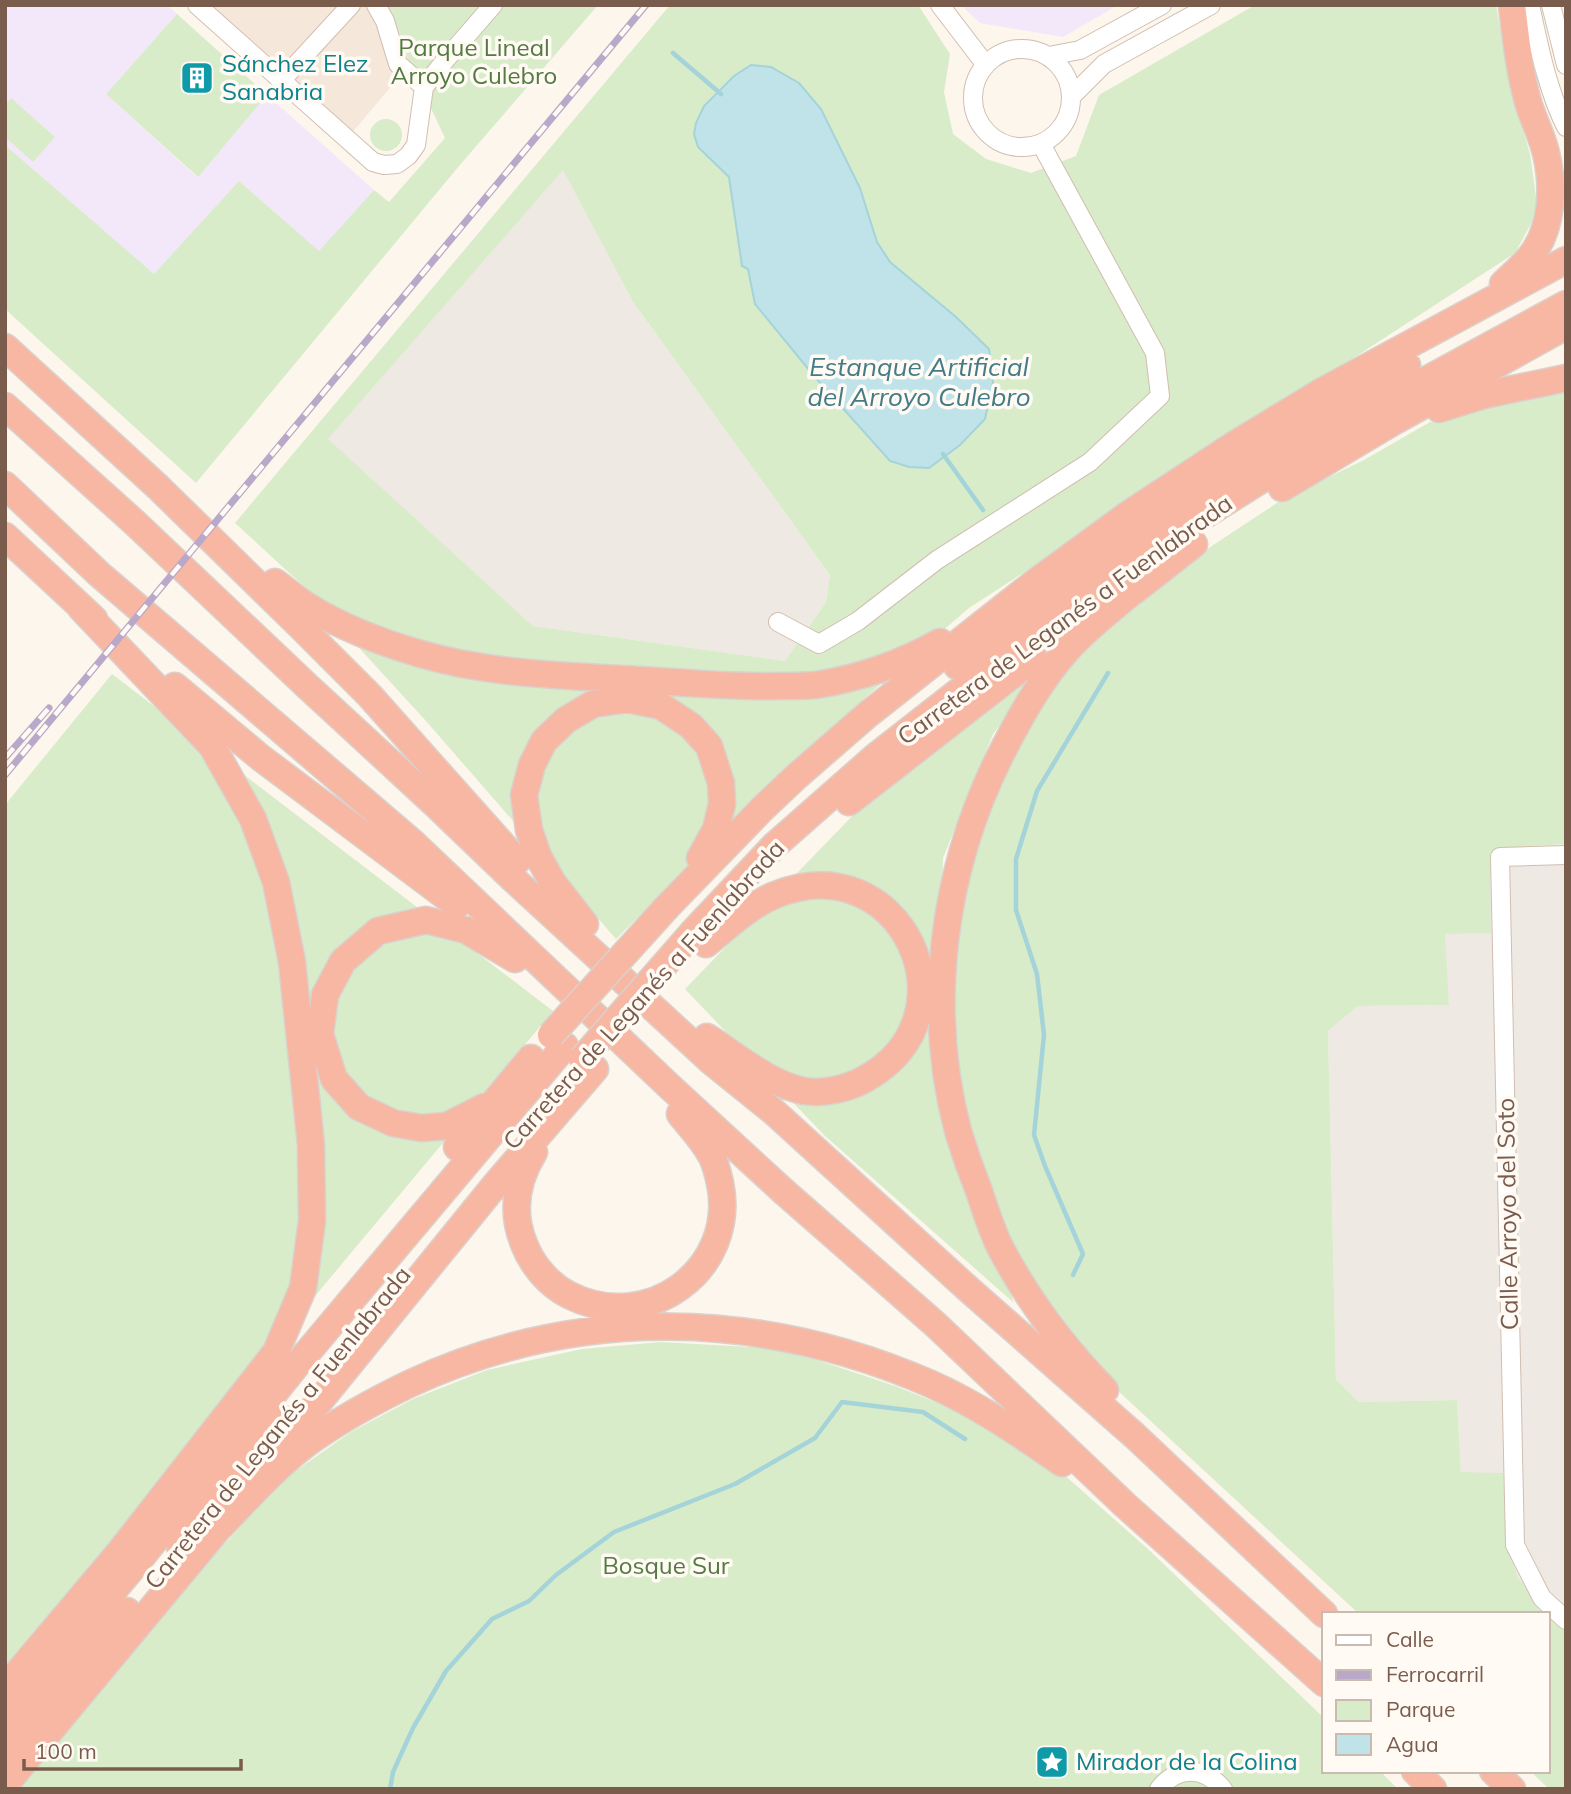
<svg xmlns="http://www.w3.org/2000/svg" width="1571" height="1794" viewBox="0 0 1571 1794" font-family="Mulish,sans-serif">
<rect width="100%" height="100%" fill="#fdf6ec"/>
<path fill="#f5e8da" d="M204,5H387L396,23L410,64L351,134Z"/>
<path fill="#efe9e4" d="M563,169L633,302L830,575L826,602L785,661L533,626L327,440Z
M1566,844V1632L1518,1578L1509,1549L1461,1472L1457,1400L1359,1402L1336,1379L1328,1031L1358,1006L1449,1005L1444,933H1490V879L1500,857L1532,846Z"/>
<path fill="#f3e8fa" d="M5,5H167L177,14L106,94L197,177L267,95L374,190L319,252L239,181L154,275L5,145Z
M961,5H1118L1063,37L980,23Z"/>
<path fill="#d8ecc9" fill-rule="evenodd" d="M387,5H598L459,166L196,483L5,309V145L154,274L239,181L319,251L374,190L389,202L445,138L410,64L396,23Z
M670,5H918L950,54L944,92L953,134L986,159L1031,173L1076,156L1099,95L1255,5H1496L1512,92L1530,154L1538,211L1515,253L969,608L867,696L764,792L616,939L426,721L297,580L235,523ZM563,170L633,302L830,575L826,602L785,661L533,626L328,439Z
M177,14L267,95L198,177L106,94Z
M11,98L55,137L33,162L5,137V105Z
M370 135a16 16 0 1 1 32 0a16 16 0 1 1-32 0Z
M1566,390V844L1532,846L1500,857L1490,879L1491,933L1445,934L1449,1005L1358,1006L1328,1031L1336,1379L1359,1402L1457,1400L1461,1472L1503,1473L1509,1549L1518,1578L1566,1632V1789H1549L1530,1771H1548V1614H1359L1116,1389L1017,1259L972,1146L954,1038V932L976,843L1020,742L1062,669L1121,615L1186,563L1283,499L1364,460L1430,422L1477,406Z
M1054,654L993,734L943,858L934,1076L1014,1303L824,1135L685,989L860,808Z
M112,674L553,1011L73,1586L144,1640L207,1563L284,1479L351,1432L413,1399L487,1370L582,1349L661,1342L784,1349L895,1386L960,1412L1053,1465L1149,1550L1324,1718V1771H1380L1398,1789H5V805Z"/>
<path fill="#bfe3e8" stroke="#a5d3da" stroke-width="2" d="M751,65L771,67L799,83L821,109L860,188L877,242L890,262L956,317L989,349L993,382L985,419L960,445L929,468L909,467L890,461L814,376L755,304L748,269L742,266L729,177L698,147L694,134L696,123L704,106L734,76Z"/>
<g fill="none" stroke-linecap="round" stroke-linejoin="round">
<path stroke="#a5d3da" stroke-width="4.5" d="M673,53L721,94
M943,454L983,510
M1073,1275L1083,1254L1045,1166L1034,1135L1044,1035L1037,974L1016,910V859L1037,791L1108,673
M390,1789L393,1772L413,1728L446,1671L492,1619L529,1601L556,1575L614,1532L735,1484L815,1438L842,1402L923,1412L965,1439"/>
<defs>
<path id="minor" d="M197,5L373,162L384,165L397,164L408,156L416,145L424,87L447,58L493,5
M376,5L385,21L398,64L424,87
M940,5L985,64
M1530,5C1539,46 1547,89 1566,127
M1551,5L1566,65
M973 98a49 49 0 1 1 98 0a49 49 0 1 1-98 0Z
M1049,56L1080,50L1162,5
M281,81L351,5
M1072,96L1104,64L1211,5
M778,622L819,644L858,621L937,560L1090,462L1160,396L1155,353L1041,144
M1566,855L1500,857L1515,1545L1542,1598L1566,1620
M1159,1789C1177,1766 1204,1766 1223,1789"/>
<path id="highway" d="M1503,284C1512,275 1522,267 1530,257C1553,229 1554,187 1546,153C1542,136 1533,119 1528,102C1519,70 1516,38 1512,5
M5,347L158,487L299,625L370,696L517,861
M5,406L135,523L306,685L435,804L512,878L712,1062L774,1112L966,1287L1135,1436L1324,1614
M1439,409L1484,395L1566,378
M5,485L99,574L412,842L669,1086L782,1190L936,1325L1125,1505L1324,1683
M1282,488L1391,423L1566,326
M5,536L94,619
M275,582C286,590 297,600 309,607C343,628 383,643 421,654C496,676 580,676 657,681C698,684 738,687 779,686C791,686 803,686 816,685C860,678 901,664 940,642
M81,608L212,746L253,819L276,882L292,962L311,1145L312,1221L303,1288L276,1352L122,1549
M957,666L1167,514L1381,380L1407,365
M175,686L261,758L457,905
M849,802L1034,658
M667,907L763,808L797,776L867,715L1033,584L1130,513L1232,446L1321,392L1566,260
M585,924L553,883L538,856L529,830L524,795L532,765L544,741L566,720L593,704L628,699L661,706L691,726L709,746L721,783L722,804L716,829L700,858
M693,932L774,846L875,757L985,671L1176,533L1384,403L1566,304
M706,944C728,926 749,906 775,895C900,843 981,1015 865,1079C847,1089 824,1094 804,1091C769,1084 737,1056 707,1037
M484,1107L447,1126L421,1128L393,1123L359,1107L334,1079L320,1034L325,995L343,961L378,931L426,920L466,930L515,959
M457,1147L531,1058
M534,1152C516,1181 511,1212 524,1244C532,1265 549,1285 569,1295C647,1335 738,1270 720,1183C718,1174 716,1165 712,1157C704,1141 691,1128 680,1114
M1105,1390C1063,1347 1027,1299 999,1245C991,1228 985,1209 979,1191C971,1171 964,1151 958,1131C925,1006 943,870 1000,756C1019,719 1040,680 1068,649C1086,629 1107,613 1127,596C1150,579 1172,561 1194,544
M279,1451L496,1184L595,1069
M221,1526C250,1496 279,1463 313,1439C343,1418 376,1400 409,1384C578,1305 762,1310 931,1384C978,1405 1020,1434 1062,1463
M180,1547L284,1419
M5,1688L133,1536
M5,1719L135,1565L296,1366L565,1046
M5,1754L127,1611
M1415,1771L1433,1789
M1493,1771L1512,1789
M5,1785L232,1512"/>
</defs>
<use href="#minor" stroke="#d1beb0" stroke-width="20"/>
<use href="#highway" stroke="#dad1cd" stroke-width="29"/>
<use href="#minor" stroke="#fff" stroke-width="18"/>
<use href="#highway" stroke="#f7b7a3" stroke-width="26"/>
<defs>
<path id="rail" d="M5,758L49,708
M5,775L646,5"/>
</defs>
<use href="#rail" stroke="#b9a8c9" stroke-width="7"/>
<use href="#rail" stroke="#fffaf3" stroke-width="4.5" stroke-dasharray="13" stroke-linecap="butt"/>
<defs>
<path id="highway-bridge" d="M551,1035L667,907
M582,1059L693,932"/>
</defs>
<use href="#highway-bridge" stroke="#dad1cd" stroke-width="29" stroke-linecap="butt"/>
<use href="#highway-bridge" stroke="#f7b7a3" stroke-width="26"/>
</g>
<defs>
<symbol id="building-square" viewBox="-11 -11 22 22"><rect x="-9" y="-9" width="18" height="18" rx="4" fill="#0f9aa8" stroke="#fffaf3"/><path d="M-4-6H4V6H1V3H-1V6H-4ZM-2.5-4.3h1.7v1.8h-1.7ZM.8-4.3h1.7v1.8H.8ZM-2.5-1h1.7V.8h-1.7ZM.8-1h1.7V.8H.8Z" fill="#fff"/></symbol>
<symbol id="sight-square" viewBox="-11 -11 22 22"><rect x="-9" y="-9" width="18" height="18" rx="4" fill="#0f9aa8" stroke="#fffaf3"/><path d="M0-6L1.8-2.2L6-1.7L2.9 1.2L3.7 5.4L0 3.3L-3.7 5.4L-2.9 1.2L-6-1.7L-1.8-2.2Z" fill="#fff"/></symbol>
</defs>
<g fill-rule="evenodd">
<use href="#building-square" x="178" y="59" width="38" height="38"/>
<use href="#sight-square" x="1033" y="1743" width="38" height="38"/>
</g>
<g text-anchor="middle" stroke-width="7" stroke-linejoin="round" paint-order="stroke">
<g font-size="24" fill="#537a41" stroke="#fffaf3">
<text x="474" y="56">Parque Lineal<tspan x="474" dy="28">Arroyo Culebro</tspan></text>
<text x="666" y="1574">Bosque Sur</text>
</g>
<g font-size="24" fill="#0d838f" stroke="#fffaf3" text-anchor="start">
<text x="222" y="72">Sánchez Elez<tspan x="222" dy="28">Sanabria</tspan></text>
<text x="1076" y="1770">Mirador de la Colina</text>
</g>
<g font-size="24" fill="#7a5c4d" stroke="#fffaf3">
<text transform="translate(1065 620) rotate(-36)" y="8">Carretera de Leganés a Fuenlabrada</text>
<text transform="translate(644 995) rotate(-48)" y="8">Carretera de Leganés a Fuenlabrada</text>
<text transform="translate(1508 1214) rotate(-91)" y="8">Calle Arroyo del Soto</text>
<text transform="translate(278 1428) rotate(-51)" y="8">Carretera de Leganés a Fuenlabrada</text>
</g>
<g font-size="26" font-style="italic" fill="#437c86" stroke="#fffaf3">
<text x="919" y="376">Estanque Artificial<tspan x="919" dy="30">del Arroyo Culebro</tspan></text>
</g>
</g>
<rect width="1571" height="1794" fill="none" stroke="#7a5c4d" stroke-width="14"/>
<rect x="1322" y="1612" width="228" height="161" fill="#fffaf3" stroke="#cabbb1" stroke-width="2"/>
<rect x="1336" y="1635" width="35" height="10" fill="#ffffff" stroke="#cabbb1" stroke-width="2"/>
<text x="1386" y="1647" font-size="21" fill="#7a5c4d">Calle</text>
<rect x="1336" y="1670" width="35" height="10" fill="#b9a8c9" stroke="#cabbb1" stroke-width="2"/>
<text x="1386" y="1682" font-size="21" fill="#7a5c4d">Ferrocarril</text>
<rect x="1336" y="1700" width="35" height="21" fill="#d8ecc9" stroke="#cabbb1" stroke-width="2"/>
<text x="1386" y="1717" font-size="21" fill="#7a5c4d">Parque</text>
<rect x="1336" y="1734" width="35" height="21" fill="#bfe3e8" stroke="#cabbb1" stroke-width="2"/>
<text x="1386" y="1752" font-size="21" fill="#7a5c4d">Agua</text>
<path d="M24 1759v10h217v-10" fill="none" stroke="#7a5c4d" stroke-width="3.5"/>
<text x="35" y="1759" font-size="21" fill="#7a5c4d" stroke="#fffaf3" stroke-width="5" paint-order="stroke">100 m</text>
</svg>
